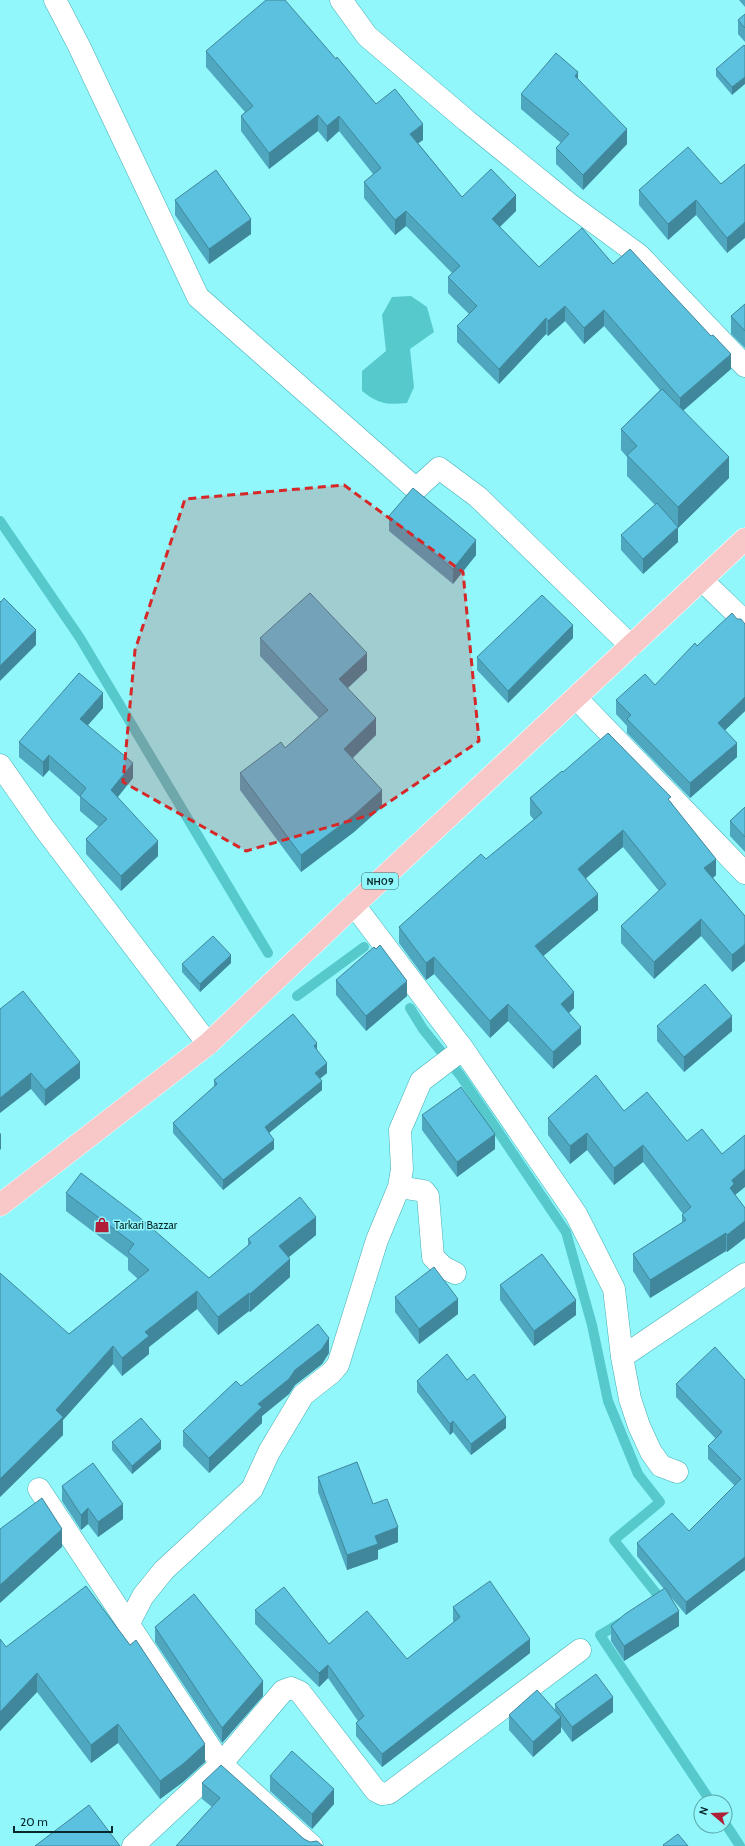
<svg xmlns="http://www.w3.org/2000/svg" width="745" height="1846" viewBox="0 0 745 1846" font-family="Cabin,sans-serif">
<rect width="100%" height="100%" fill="#91f7fb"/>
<path fill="#56c9cd" d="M411,296L427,307L434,332L410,349L414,387L407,403C387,405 378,404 362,391V371L386,351L382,315L392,297Z"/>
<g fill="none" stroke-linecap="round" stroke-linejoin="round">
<path stroke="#56c9cd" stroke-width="10" d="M0,521L80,638L268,953
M297,996L364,947
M410,1008L423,1029L460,1075L566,1232L592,1325L608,1401L638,1474L660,1502L614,1540L660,1598L654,1602
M622,1622L600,1635L711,1802
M725,1823L740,1846"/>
<defs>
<path id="minor" d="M55,0L79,46L198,297L416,489L439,468L478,497L631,646
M341,0L367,36L467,121L568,203L639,255L745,366
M702,580L745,622
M576,698L745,873
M0,765L44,828L208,1044
M354,905L463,1049L576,1214L614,1289L622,1357L630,1399L639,1426L651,1452L661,1466L677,1472
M399,1187L424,1191L428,1196L433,1257L443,1267L455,1273
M622,1357L745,1274
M39,1489L221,1764L312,1846
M128,1625L143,1596L164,1570L252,1489L269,1452L303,1395L331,1373L338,1365L377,1240L399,1187L402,1169L400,1130L421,1081L463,1049
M133,1846L221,1764L283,1691L291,1688L300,1692L376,1791L382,1794L389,1793L580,1650"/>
<path id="major" d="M0,1205L208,1044L354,905L745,539"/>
</defs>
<use href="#minor" stroke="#45aeb3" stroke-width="23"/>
<use href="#major" stroke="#fff" stroke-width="23"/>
<use href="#minor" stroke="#fff" stroke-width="22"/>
<use href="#major" stroke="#f8c7c7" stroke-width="22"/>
</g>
<path fill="#4ea6bf" d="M739,0H745V7Z
M745,14V42L738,34V20Z
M744,45L732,95L716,76V69Z
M206,51L336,59L376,104L423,140L418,143L462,197L516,211L500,227L539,267L613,264L731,369L683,411L729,478L678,528V542L643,574L621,550V535L655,505L627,476V457L621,450V429L660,390L604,326L584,344L565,321L548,336L546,334L499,384L457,342V326L469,314L448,293V277L452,273L406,226L395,235L364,198V182L373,174L339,131L327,142L318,131L269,169L241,131V116L245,112L206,67Z
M578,80L627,144L583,190L556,164V148L561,143L521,109V94Z
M745,164L727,253L696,215L668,240L639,205V190L721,184Z
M175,200L251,234L209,264L175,215Z
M745,304V348L731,334V316Z
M389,516L476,555L453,584L389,531Z
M260,638L367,670L348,688L376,735L353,758L382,807L354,832L301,872L240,790V773L285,748L319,718L260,656Z
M573,638L508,703L477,670V657Z
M655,685L745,711L725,730L737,757L690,798L627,733V726L616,714V700Z
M103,708L88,725L133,778L118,797L158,856L121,891L86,854V839L99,827L80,811V797L49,770L43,777L19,757V742Z
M563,772L671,802L716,875L713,878L745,916L732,972L701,936L654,979L621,943V926L659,891L623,847L586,878L598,910L543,956L574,1008L569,1013L581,1044L553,1069L508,1021L490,1038L434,974L426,980L399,943V927L486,859L534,820L530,815V798Z
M745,807V852L730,836V821Z
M231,963L200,992L182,972V964Z
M336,980L407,996L366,1031L336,995Z
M0,1009L80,1078L45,1106L31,1089Z
M657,1026L732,1031L684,1072L657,1041Z
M317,1050L327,1073L320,1079L322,1090L269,1133L274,1149L223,1190L173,1133V1123L214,1087V1080Z
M624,1111L687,1141L735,1195L745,1208V1238L727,1252L726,1251L650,1298L633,1271V1254L682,1223V1215L683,1214L643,1162L614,1185L587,1150L570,1164L548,1135V1118Z
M422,1115L495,1149L457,1177L422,1130Z
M66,1193L209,1278L248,1246V1239L316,1235L289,1257L290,1277L250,1312L249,1311L218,1335L197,1309L149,1347V1354L122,1376L113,1364L63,1420V1435L0,1497L69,1334L138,1279L128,1270V1258L66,1211Z
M500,1285L576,1315L534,1346L500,1300Z
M395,1297L458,1314L419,1344L395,1312Z
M329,1353L322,1364L295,1385L289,1394L262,1416V1423L209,1473L183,1446V1431L241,1386Z
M467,1380L506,1428L471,1455L453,1432L450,1435L417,1392V1381Z
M745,1380V1570L686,1615L670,1596L679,1626L624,1661L611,1641V1626L664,1589L637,1556V1543L689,1531L735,1486L708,1459V1446L716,1439L676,1397V1384Z
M112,1442L161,1449L132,1474L112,1450Z
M318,1477L373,1504L398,1542L378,1550V1559L347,1570L318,1492Z
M62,1486L123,1519L98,1537L88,1524L81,1530L62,1501Z
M453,1607L530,1653L382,1767L356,1736V1723L358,1721L328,1678L319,1687L255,1624V1610L329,1644L407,1659L454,1622L453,1621Z
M155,1627L263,1696L222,1743L155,1642Z
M0,1639L6,1647L205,1762L183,1782L160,1799L118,1743L91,1763L37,1692L0,1731Z
M555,1704L613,1712L572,1742L561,1727V1732L533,1757L509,1730V1715L555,1710Z
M270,1776L334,1804L312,1829L270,1791Z
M202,1783L304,1839L310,1842L176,1846L212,1807L202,1799Z"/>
<path fill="#40879b" d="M578,72V87L575,76Z
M745,77V84L732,95V87Z
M318,115V131L269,169V153Z
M339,116V131L327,142V126Z
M423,124V140L410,149V134Z
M627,129V144L583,190V175Z
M516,195V211L492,234V219Z
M696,200V215L668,240V224Z
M406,211V226L395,235V220Z
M251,219V234L209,264V249Z
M745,222V238L727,253V238Z
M565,306V321L548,336V321Z
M604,310V326L584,344V328Z
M546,318V334L499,384V369Z
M731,354V369L680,413V398Z
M729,457V478L678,528V542L643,574V559L678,527V507Z
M476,540V555L453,584V569Z
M573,625V638L508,703V691Z
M36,630V645L0,681V666Z
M367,653V670L339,696V679Z
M103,693V708L80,734V719Z
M745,697V711L718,737V723Z
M376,718V735L344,766V749Z
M737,743V757L690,798V783Z
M49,755V770L43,777V762Z
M133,763V778L111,805V790Z
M382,790V807L354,832L301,872V855Z
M623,830V847L578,885V869Z
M158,841V856L121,891V876Z
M716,859V875L704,885V868Z
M598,894V910L535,963V946Z
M701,919V936L654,979V962Z
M745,944V961L732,972V955Z
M231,955V963L200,992V984Z
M434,957V974L426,980V963Z
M407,981V996L366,1031V1016Z
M574,992V1008L561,1020V1004Z
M508,1004V1021L490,1038V1021Z
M732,1016V1031L684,1072V1057Z
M581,1027V1044L553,1069V1052Z
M317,1043V1053L314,1046Z
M80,1062V1078L45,1106V1090Z
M327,1063V1073L315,1082V1073Z
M31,1073V1089L0,1113V1098Z
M322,1081V1090L265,1136V1127Z
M1,1133V1149L0,1150V1134Z
M587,1133V1150L570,1164V1146Z
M495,1134V1149L457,1177V1162Z
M274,1140V1149L223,1190V1180Z
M643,1145V1162L614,1185V1168Z
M745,1169V1187L734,1196L730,1188L732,1180Z
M316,1217V1235L279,1265V1246Z
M745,1221V1238L727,1252V1235Z
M726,1233V1251L650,1298V1280Z
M290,1259V1277L250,1312V1294Z
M197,1291V1309L149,1347V1354L122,1376V1358L145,1332Z
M249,1293V1311L218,1335V1317Z
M458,1299V1314L419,1344V1329Z
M576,1300V1315L534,1346V1331Z
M329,1338V1353L322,1364L295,1385L289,1394L262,1416V1423L209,1473V1458L258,1404L295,1370Z
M113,1346V1364L63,1420V1435L0,1497V1479L56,1410Z
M506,1417V1428L471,1455V1444Z
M453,1421V1432L450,1435V1424Z
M161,1441V1449L132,1474V1466Z
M123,1504V1519L98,1537V1522Z
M88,1508V1524L81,1530V1515Z
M398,1527V1542L378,1550V1559L347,1570V1555L375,1536Z
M62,1529V1547L0,1603V1585Z
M745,1557V1570L686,1615V1602Z
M679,1611V1626L624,1661V1646Z
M530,1639V1653L382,1767V1754Z
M328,1665V1678L319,1687V1673Z
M37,1673V1692L0,1731V1712Z
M263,1681V1696L222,1743V1728Z
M613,1697V1712L572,1742V1727Z
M561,1717V1732L533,1757V1742Z
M118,1724V1743L91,1763V1745Z
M205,1744V1762L183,1782L160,1799V1781Z
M334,1789V1804L312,1829V1814Z"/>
<path fill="#5bc1de" stroke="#40879b" d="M266,0H285L336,59L337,57L376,104L395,89L423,124L410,134L462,197L491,169L516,195L492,219L539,267L582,228L613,264L630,249L711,336L713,335L731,354L680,398L604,310L584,328L565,306L548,321L546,318L499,369L457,326L477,306L448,277L460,266L406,211L395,220L364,182L381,168L339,116L327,126L318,115L269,153L241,116L253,106L206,51Z
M745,14V28L738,20Z
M744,45L745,46V77L732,87L716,69Z
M556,53L578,72L575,76L627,129L583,175L556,148L569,134L521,94Z
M688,147L721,184L745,164V222L727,238L696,200L668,224L639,190Z
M216,170L251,219L209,249L175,200Z
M745,304V331L731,316Z
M662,389L729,457L678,507L627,455L637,446L621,429Z
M413,488L476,540L453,569L389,516Z
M657,503L678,527L643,559L621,535Z
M310,593L367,653L339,679L376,718L344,749L382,790L354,815L301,855L240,773L281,742L285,748L328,710L260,638Z
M542,595L573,625L508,691L477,657Z
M4,598L36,630L0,666V601L1,602Z
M732,613L737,619H741L745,624V697L718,723L737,743L690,783L627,719L631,715L616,700L645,674L655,685L695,643L697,646Z
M79,673L103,693L80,719L133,763L111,790L158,841L121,876L86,839L107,819L80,796L86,788L49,755L43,762L19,742Z
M608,733L671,797L668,799L716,859L704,868L745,916V944L732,955L701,919L654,962L621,926L666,884L623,830L578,869L598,894L535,946L574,992L561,1004L581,1027L553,1052L508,1004L490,1021L434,957L426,963L399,927L481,854L486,859L542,813L530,798L562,771L563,772Z
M745,807V837L730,821Z
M213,936L231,955L200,984L182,964Z
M380,945L407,981L366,1016L336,980L374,947L376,949Z
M705,984L732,1016L684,1057L657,1026Z
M23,991L80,1062L45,1090L31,1073L0,1098V1009Z
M293,1014L317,1043L314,1046L327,1063L315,1073L322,1081L265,1127L274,1140L223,1180L173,1123L217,1084L214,1080Z
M596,1075L624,1111L647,1092L687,1141L702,1129L722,1154L745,1135V1169L732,1180L734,1184L730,1188L745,1208V1221L727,1235L726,1233L650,1280L633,1254L686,1220L682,1215L691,1207L643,1145L614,1168L587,1133L570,1146L548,1118Z
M461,1087L495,1134L457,1162L422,1115Z
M81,1173L139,1217L209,1278L251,1243L248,1239L300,1197L316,1217L279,1246L290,1259L250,1294L249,1293L218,1317L197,1291L145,1332L149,1336L122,1358L113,1346L56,1410L63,1417L0,1479V1273L69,1334L149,1270L128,1252L134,1244L66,1193Z
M542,1254L576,1300L534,1331L500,1285Z
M434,1267L458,1299L419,1329L395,1297Z
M318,1324L329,1338L322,1349L295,1370L289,1379L258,1404L262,1407L209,1458L183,1431L236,1381L241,1386Z
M715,1347L745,1380V1557L686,1602L637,1543L672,1513L689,1531L741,1479L708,1446L722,1432L676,1384Z
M447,1354L467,1380L474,1374L506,1417L471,1444L453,1421L450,1424L417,1381Z
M141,1418L161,1441L132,1466L112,1442Z
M357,1462L373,1504L387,1499L398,1527L375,1536L378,1544L347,1555L318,1477Z
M93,1463L123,1504L98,1522L88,1508L81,1515L62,1486Z
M42,1498L62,1529L0,1585V1529Z
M490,1581L530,1639L382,1754L356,1723L364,1716L328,1665L319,1673L255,1610L284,1587L329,1644L367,1611L407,1659L460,1617L453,1607Z
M86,1586L130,1645L136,1640L205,1744L183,1764L160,1781L118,1724L91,1745L37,1673L0,1712V1639L6,1647Z
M665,1588L679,1611L624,1646L611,1626L625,1614Z
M194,1594L263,1681L222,1728L155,1627Z
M596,1674L613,1697L572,1727L555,1704Z
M537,1690L561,1717L533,1742L509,1715Z
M292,1751L334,1789L312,1814L270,1776Z
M221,1765L304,1839L310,1842L317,1841L323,1846H176L220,1798L202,1783Z
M89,1805L120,1846H35Z
M678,1834L688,1846H664L663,1845Z"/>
<path fill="#d62828" fill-opacity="0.2" stroke="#d62828" stroke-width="3" stroke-dasharray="8 5" stroke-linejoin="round" d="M344,485L463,572L479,741L370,815L246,851L123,782L135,650L185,499Z"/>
<defs>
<symbol id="shop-bare" viewBox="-9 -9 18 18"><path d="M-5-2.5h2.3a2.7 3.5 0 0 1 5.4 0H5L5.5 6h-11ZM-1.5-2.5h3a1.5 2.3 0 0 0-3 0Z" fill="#b11e37" stroke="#91f7fb" stroke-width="2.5" paint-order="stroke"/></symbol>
</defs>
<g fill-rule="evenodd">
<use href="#shop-bare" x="91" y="1214" width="22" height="22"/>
</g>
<g text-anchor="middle" stroke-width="3" stroke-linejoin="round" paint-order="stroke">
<rect fill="#91f7fb" stroke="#306769" stroke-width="1" x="362" y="873" width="36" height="16" rx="3"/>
<g font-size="10" font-weight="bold" fill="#07292b">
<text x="380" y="885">NH09</text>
</g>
<g font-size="11" fill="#07292b" stroke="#91f7fb" text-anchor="start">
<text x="114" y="1229">Tarkari Bazzar</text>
</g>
</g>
<g transform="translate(713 1814) rotate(289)"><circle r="19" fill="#91f7fb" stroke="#5aa5a8"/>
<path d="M0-3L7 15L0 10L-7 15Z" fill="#b11e37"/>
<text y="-6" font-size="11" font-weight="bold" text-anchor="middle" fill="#07292b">N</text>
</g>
<path d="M14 1826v6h98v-6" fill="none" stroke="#07292b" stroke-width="2"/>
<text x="20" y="1826" font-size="12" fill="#07292b" stroke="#91f7fb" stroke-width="3" paint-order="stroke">20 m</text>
</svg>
